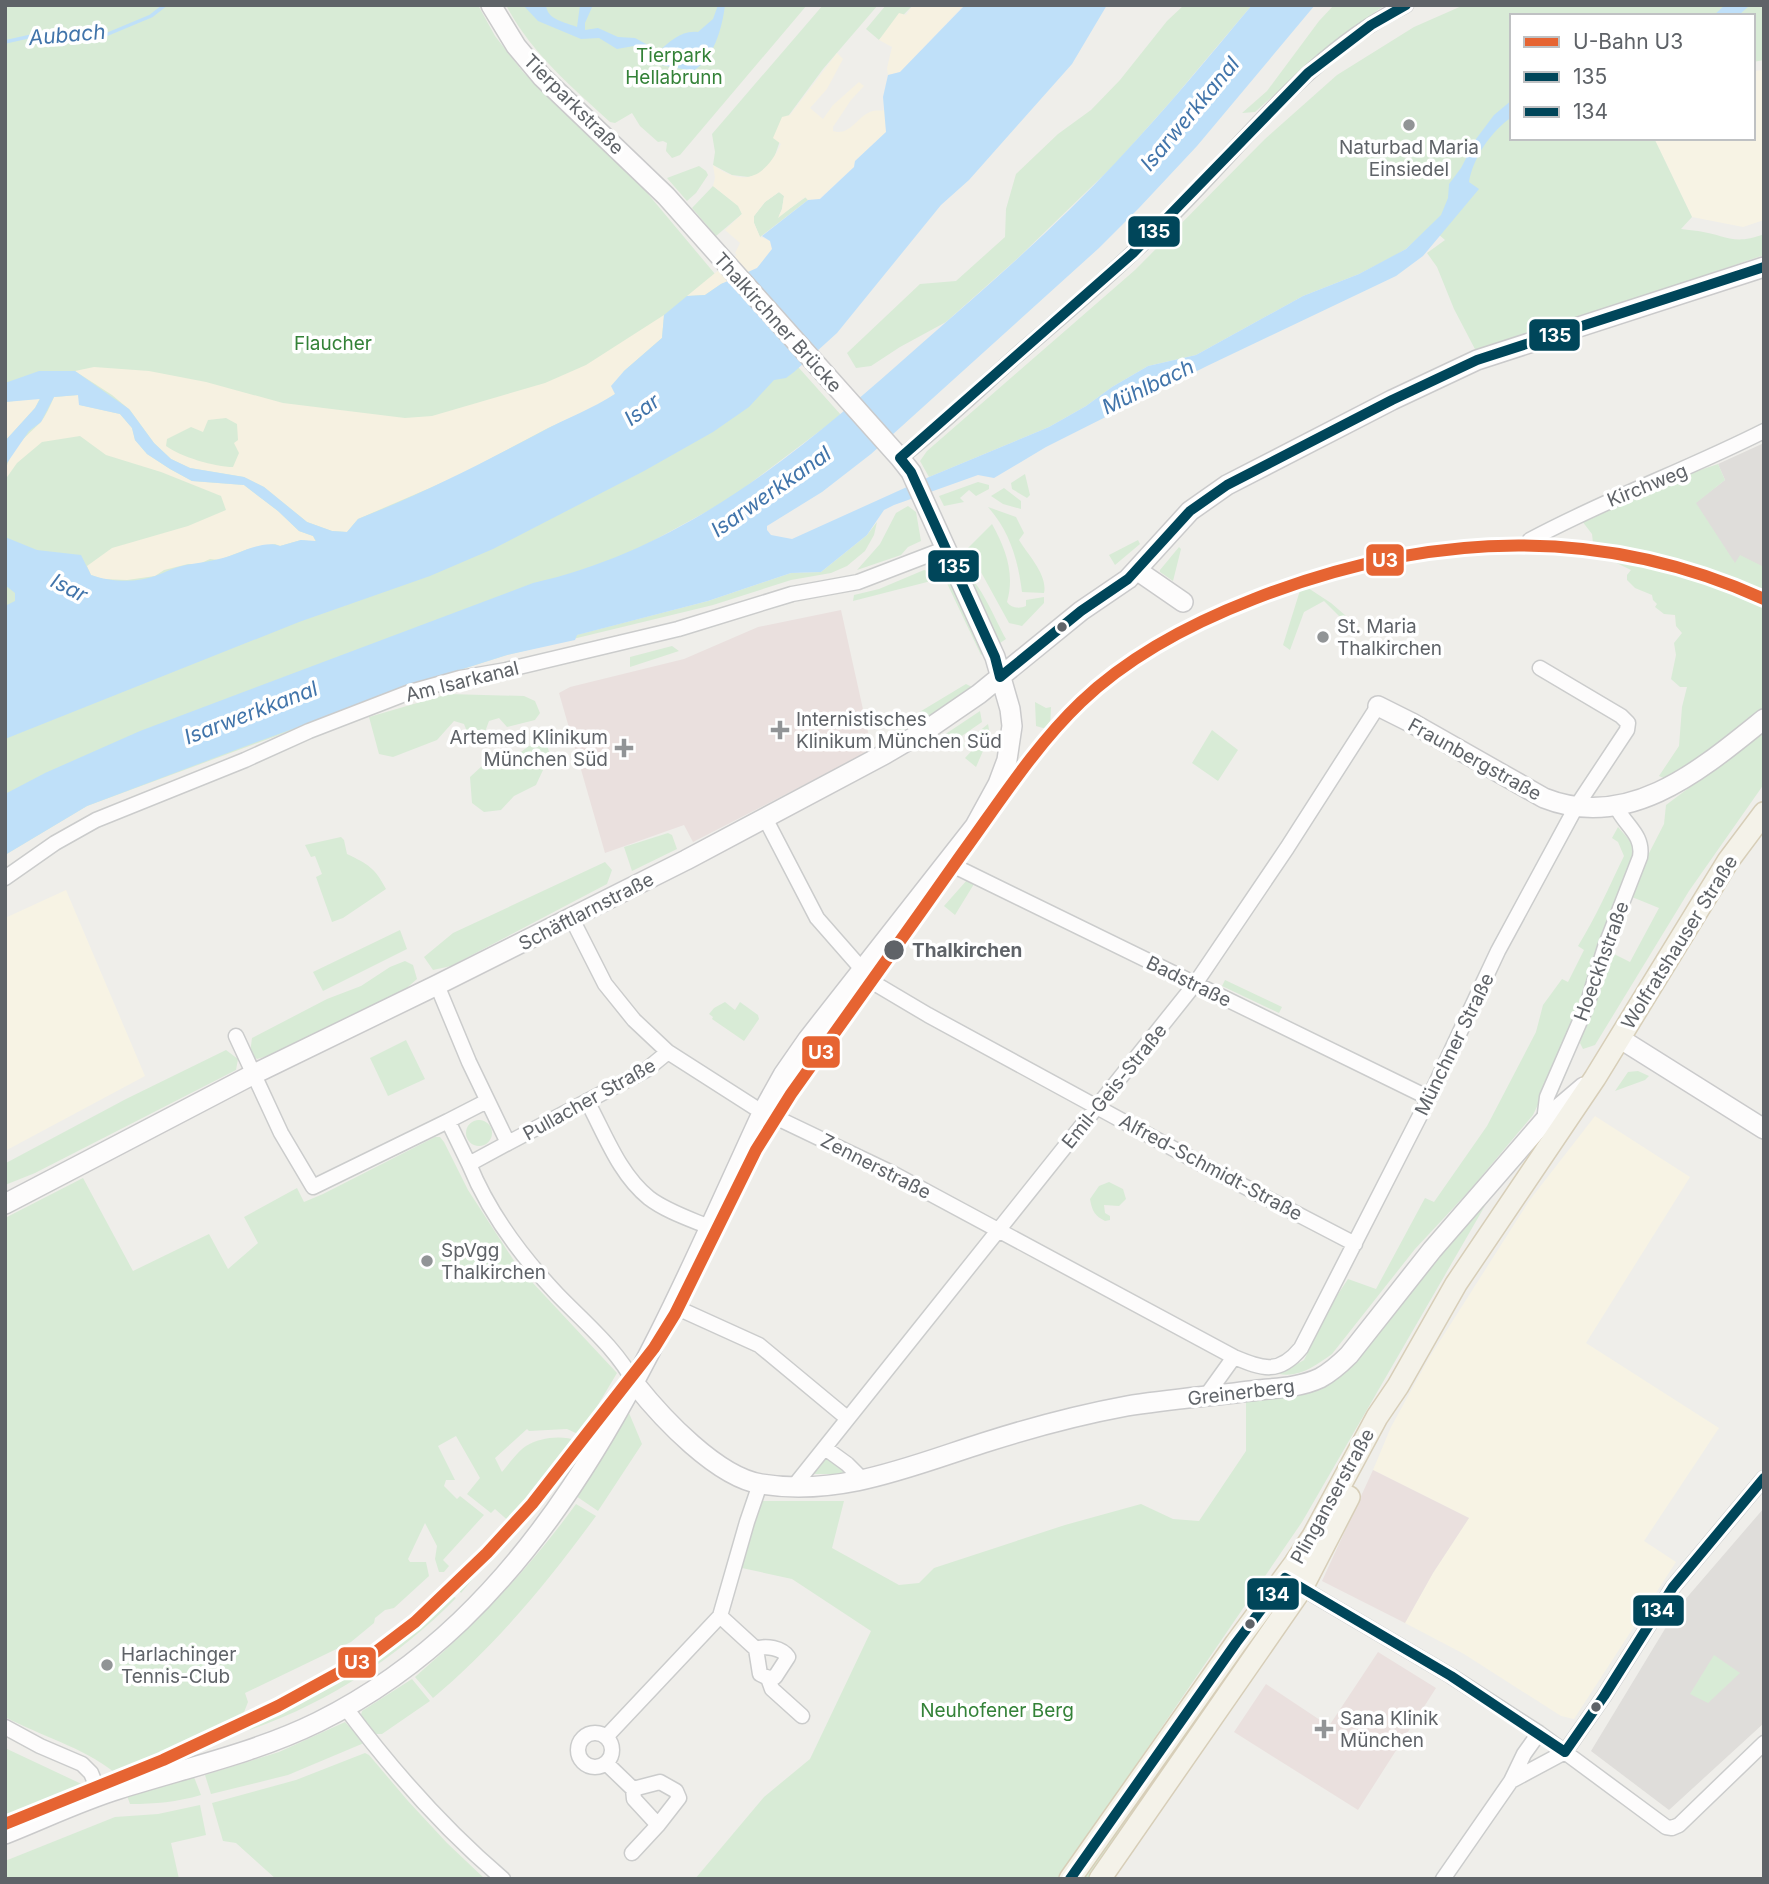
<svg xmlns="http://www.w3.org/2000/svg" width="1769" height="1884" viewBox="0 0 1769 1884" font-family="Inter,sans-serif">
<rect width="100%" height="100%" fill="#efeeea"/>
<path fill="#f7f3e4" d="M1764,70V220L1743,227L1692,217L1654,138H1753V71Z
M66,890L145,1076L5,1151V918Z
M1595,1116L1690,1177L1586,1343L1719,1428L1644,1541L1676,1562L1574,1719L1561,1716L1464,1654L1405,1623L1433,1573L1469,1518L1373,1470L1391,1427L1429,1358L1529,1201Z"/>
<path fill="#dfddda" d="M1764,443V574L1735,564L1695,503L1725,480L1718,464Z
M1764,1508V1723L1669,1810L1591,1751L1677,1609Z"/>
<path fill="#eae0de" d="M841,610L872,750L693,842L684,825L605,853L559,693L570,687L684,659L758,627Z
M1373,1470L1469,1518L1433,1573L1405,1623L1322,1581Z
M1378,1652L1436,1688L1358,1810L1234,1732L1266,1684L1329,1726Z"/>
<path fill="#d8ebd6" d="M5,5H478L495,36L523,72L643,188L715,274L841,415L728,500L627,555L561,577L576,635L708,601L791,573L821,572L867,535L877,522L874,535L865,551L847,566L831,573L791,580L713,605L507,655L428,680L87,806L5,855Z
M506,5H807L680,155L672,158L666,151L667,143L663,141L658,142L640,126L632,113L615,123L610,122C571,86 531,53 506,5Z
M823,5H878L823,69L789,115L773,161L761,174L749,177L732,175L713,165L715,152L712,134Z
M886,5H913L879,40L866,29Z
M1184,5H1252L1172,100L1116,163L1018,258L946,322L900,347L871,366L856,368L847,353L920,284L956,281L1005,237L1006,209L1016,174L1058,134L1091,110L1120,80L1167,21Z
M1334,5H1385L1337,39L1255,112L1242,113L1267,91L1319,21Z
M1464,5H1764V60L1753,62V16H1512V138H1654L1692,217L1681,229C1686,230 1692,230 1698,231C1726,235 1733,246 1764,234V255L1477,353L1454,309L1437,267L1427,253L1445,240L1430,227L1406,249L1394,256L1359,274L1303,296L1196,355L1148,366L1112,387L1086,406L1049,427L929,477L920,461L927,451L1135,270L1265,139L1337,75L1414,27Z
M699,166L706,171L708,175L696,193L687,201L667,178Z
M713,186L739,206L742,214L716,236L692,208Z
M779,192L784,196L782,209L779,216L806,197L808,200L760,237L754,223V216L765,202Z
M1718,464L1725,480L1696,503L1735,563L1740,555L1764,567V711L1672,782L1659,776L1679,746L1682,707L1687,687H1680L1671,679L1676,655L1674,643L1682,633L1676,626L1675,615L1664,614L1655,607L1657,604L1653,600L1652,595L1635,588L1627,580V575L1631,570L1594,552L1592,534L1582,521L1682,476Z
M1025,474L1030,495L1027,498L1012,489L1011,483Z
M978,482L989,485V489L976,496L969,490L960,498L964,502L944,506L939,496Z
M1004,488L1021,501V509L1003,504L991,496Z
M908,506L916,512L921,541L908,547L901,555L857,570L880,544L896,513Z
M988,507L1016,517L1024,533L1019,540C1028,555 1048,575 1044,593L1022,592C1018,560 1010,532 988,507Z
M992,524C1006,549 1015,574 1007,602C1011,608 1019,609 1026,606V600L1044,597V603L1022,626L1009,623L982,574L965,551Z
M1138,540L1140,544L1115,565L1109,555Z
M1179,547L1181,549L1173,581L1160,572V570Z
M936,560L942,564L984,653L981,655Z
M924,570L931,572L935,580L853,601L854,595L879,589Z
M962,570C981,582 995,620 1006,639L1000,643Z
M1302,584L1331,603L1346,616L1343,620L1324,601L1304,612L1290,650L1283,645Z
M672,646L679,651L630,667V657Z
M966,684L974,688L888,743L903,722Z
M448,694L524,696L535,701L540,713L535,720L507,727L499,718L489,721L482,740L468,734L464,724L454,721L437,740L393,757L379,754L369,717Z
M1035,702L1046,708L1051,707L1050,730L1036,726Z
M980,711L982,722L950,744L941,737Z
M988,724L990,735L976,767L965,758L979,743L973,737L959,752L956,750Z
M1764,727V784L1689,891L1595,1045L1583,1049L1580,1043L1608,951L1630,962L1659,908L1632,897L1646,859L1664,824L1666,805L1702,778Z
M1212,730L1238,750L1218,781L1192,763Z
M546,742L550,755L536,785L514,796L501,810L484,812L472,803L470,777L482,766L510,760L529,746Z
M1618,827L1632,843L1635,854L1595,958L1581,1006L1560,1059L1533,1115L1470,1190L1415,1249L1332,1354C1316,1365 1300,1378 1279,1374L1304,1360L1334,1300L1348,1279L1376,1289L1425,1198L1434,1202L1487,1126L1536,1032L1543,1005L1562,979L1568,982L1584,950L1578,946C1596,917 1609,887 1624,856L1618,842L1612,838Z
M668,833L672,835L677,849L632,871L624,847Z
M341,837L344,840L347,854C368,864 375,868 386,889L343,918L332,922L316,877L322,874L315,856L311,857L305,845Z
M605,862L612,870L607,884L451,966L433,970L424,957L453,933Z
M967,880L974,884L955,915L944,906Z
M400,930L407,949L323,991L313,972Z
M405,961L413,965L417,979L401,993L271,1055L257,1059L250,1053L252,1038L327,999L361,986L390,967Z
M1225,980L1282,1007L1279,1013L1222,986Z
M725,1002L735,1010L740,1002L758,1015L759,1019L744,1041L712,1019L713,1017L709,1014L714,1008Z
M406,1040L425,1079L388,1096L370,1058Z
M226,1050L238,1059L236,1070L35,1173L5,1185L6,1163L126,1099Z
M1638,1071L1649,1076L1645,1080L1615,1091L1628,1072Z
M466 1133a13 13 0 1 1 26 0a13 13 0 1 1-26 0Z
M435,1137H440L444,1142L468,1190L518,1267L617,1373L580,1435L567,1429L529,1431L527,1429L495,1458L502,1472C509,1464 517,1452 526,1446C541,1437 562,1435 578,1441L531,1509L461,1593L452,1582L453,1579L460,1585L512,1524L495,1509L491,1513L467,1494L480,1478L456,1436L438,1446L455,1480H446L444,1486L457,1499L460,1496L484,1515L443,1560L449,1566L444,1572H439L435,1559L437,1546L425,1523L408,1559L410,1562H426L429,1576L394,1608L385,1610L375,1618L374,1623L351,1642L245,1693L248,1702L241,1720V1733L114,1772C82,1747 41,1736 5,1717V1218L83,1178L133,1271L209,1234L228,1269L258,1243L244,1217L297,1188L304,1202L323,1194Z
M1109,1182L1123,1189L1126,1199L1119,1206L1104,1205L1105,1213L1110,1216V1220L1105,1221C1095,1216 1092,1211 1090,1199L1099,1186Z
M1486,1204L1302,1522L1058,1879H695L764,1797L810,1759L871,1631L792,1579L742,1568L759,1501H844L832,1548L899,1585L919,1583L934,1568L1065,1525L1141,1504L1173,1519L1199,1521L1246,1451V1401C1278,1398 1311,1396 1338,1377L1427,1269Z
M629,1413L642,1444L598,1511L576,1496Z
M826,1457H830L848,1474H812Z
M576,1504L596,1516C548,1582 495,1646 433,1698L415,1677C476,1624 529,1569 576,1504Z
M443,1590L456,1598C397,1658 329,1702 250,1730L251,1720L260,1710L265,1719L371,1665L415,1630L449,1597Z
M1271,1606L1280,1613L1092,1879H1078Z
M1714,1655L1740,1673L1708,1703L1690,1694Z
M412,1679L430,1701L382,1734H374L360,1719L362,1711Z
M345,1722L364,1743L288,1775L211,1794L205,1775L279,1752Z
M5,1748L90,1788L86,1793L39,1812L28,1811L5,1819Z
M365,1753L369,1755L408,1801L447,1843L485,1879H276L236,1843L223,1841L212,1803L296,1780Z
M194,1777L201,1795C177,1802 155,1804 130,1804L126,1793Z
M200,1805L206,1835L171,1843L179,1879H5V1861L115,1817L158,1814Z"/>
<path fill="#f6f1e1" fill-rule="evenodd" d="M913,5H959L961,8L900,72L888,75L887,68L892,47L879,40L899,13L906,15Z
M837,53L843,59L827,89L810,108L823,119L833,105L859,82L864,86L851,100L833,127V131C851,137 858,114 873,111C877,110 881,111 885,110L886,132L855,161L854,167L819,199L808,200L805,197L778,218L782,209L784,196L779,192L765,202L754,216V223L760,237L770,241L772,249L757,268L721,284L705,295L687,296L737,255L735,253L740,243L725,230L742,214L738,206L713,186L715,178L713,165C745,188 765,177 781,144L773,138L782,117L790,115Z
M664,315L662,338L624,371L615,394L597,406L548,428L460,475L358,519L347,532L332,531L307,522L264,487L244,477L190,468L171,459L154,443L130,410L112,395L75,371L94,367L149,371L206,382L283,403L405,418L432,416L545,383L586,365ZM226,418L237,424L238,440L234,443L239,453L233,467C215,467 181,457 166,446L167,439L191,427L203,432L208,420Z
M79,395L80,405L120,414L132,428L135,440L147,454L170,469L192,481L244,485L278,511L299,531L313,536L316,542L301,540L280,546L275,544L248,549L219,560L210,559L199,564H188L164,570L155,576L127,580L103,579L91,575L87,566L112,548L188,526L226,510L221,496L161,472L106,455L80,436L42,442L17,463L5,480C5,454 23,439 40,423C46,416 50,406 54,397Z
M40,398L35,408L5,441V402Z"/>
<path fill="#bfe0f9" d="M523,5H546C547,20 565,22 577,27L580,5H593L585,23V30L598,28L618,37L635,38L659,51C671,41 681,30 698,32L713,19L718,5H725C722,29 714,58 693,71L645,62L634,46L617,49L599,38L581,39L538,21Z
M965,5H1107L1072,64L969,180L941,205L837,333L794,372L786,378L774,380L749,407L713,432L644,471L493,549L430,576L299,622L5,739V606L15,601V593L5,585V537L37,550L81,555L91,575C110,582 137,583 155,576C166,572 175,567 186,565C197,563 213,561 223,558C239,554 264,539 280,546L301,540L316,541L313,536L299,531L278,511L244,485L192,481L170,469L147,454L135,440L132,428L120,414L79,405L78,395L54,397L41,422L29,431L5,466V441L35,408L40,399L5,402V383L39,371H75L129,409L154,443L171,459L190,468L244,477L264,487L307,522L332,531L347,532L358,519C422,494 482,463 543,431C567,418 592,409 615,394L611,386L624,371L662,338L664,315L687,296L705,295L721,284L757,268L772,249L770,241L762,236L808,200L820,199L854,167L855,161L886,132L883,97L888,75L900,72Z
M1252,5H1315L1197,146L1139,208L1099,248L871,454L822,492L767,526V530L771,535L792,539L929,477L1049,427L1086,406L1112,387L1148,366L1196,355L1303,296L1359,274L1406,249L1441,215L1448,198L1449,184L1461,168L1476,139L1494,115L1512,100V117C1491,131 1473,158 1469,182L1479,189L1423,256L1396,276L1207,366L1046,447L994,478L978,475L894,505L884,510L867,535L821,572L791,573L708,601L577,635L575,640L507,655L428,680L246,746L87,806L5,855V794L45,773L140,731L533,583C688,548 805,447 920,345C987,286 1056,227 1117,161C1164,111 1208,58 1252,5Z
M1725,5H1750L1738,16H1713Z"/>
<g fill="none" stroke-linecap="round" stroke-linejoin="round">
<path stroke="#bfe0f9" stroke-width="3.5" d="M5,42L45,33L71,37L83,34H108L151,16L165,5"/>
<defs>
<path id="street" d="M900,458C940,426 978,390 1016,356C1068,311 1121,266 1170,217C1245,143 1309,52 1406,5
M1530,540C1606,499 1687,470 1764,431
M765,818L817,918L874,983L928,1015L1207,1167L1355,1244
M948,863L1429,1098
M5,878L55,843L96,820L245,760L309,731L410,692L460,678L506,670L678,629L792,594L858,582L944,549
M571,917L605,984L634,1020L668,1052L754,1107L892,1173L1234,1357C1263,1369 1279,1375 1301,1348L1429,1098L1498,951L1576,807L1627,730L1628,723L1621,716L1540,668
M437,985L469,1062L508,1143L469,1164L448,1121L487,1101
M236,1036L281,1133L313,1187L448,1121
M587,1101C605,1134 619,1174 649,1198C666,1211 690,1219 709,1227
M1544,1121L1547,1097L1587,1005L1605,947L1640,857C1644,834 1624,825 1616,806
M508,1143L646,1070L668,1052
M469,1164C488,1211 522,1257 557,1294C584,1322 617,1349 635,1384
M673,1306L759,1345L847,1418
M1206,1396L1234,1357
M825,1448L847,1464L863,1480
M794,1486L1195,984L1287,848L1378,706
M1295,1584L1451,1676L1539,1733L1666,1827L1672,1828L1679,1825L1764,1743
M720,1616L756,1649L760,1674L768,1678L772,1689L802,1716
M756,1649C766,1645 782,1648 788,1657L775,1677L768,1678
M345,1707C392,1770 443,1828 503,1879
M5,1727L40,1746L82,1764L91,1773L100,1795
M578 1750a17 17 0 1 1 34 0a17 17 0 1 1-34 0Z
M606,1737L720,1616L747,1522L760,1484
M607,1764L633,1789L634,1799L658,1825L679,1798L676,1791L660,1782L633,1789
M1511,1781L1524,1754L1539,1733
M632,1853L658,1825
M1443,1879L1511,1781L1565,1752L1604,1696L1673,1587L1764,1478"/>
<path id="secondary" d="M1138,571L1183,602
M1378,706L1412,723L1544,798C1629,832 1702,769 1764,719
M1619,1038L1764,1129
M5,1204L252,1075L437,985L686,860L885,754L931,727L979,694L1081,611L1128,579L1190,511L1227,485L1392,400L1477,360L1764,267
M635,1384C662,1418 717,1477 761,1484C839,1497 911,1466 983,1443C1030,1428 1078,1415 1127,1406C1170,1399 1214,1396 1258,1390C1279,1388 1301,1387 1320,1378C1331,1372 1340,1364 1349,1355L1432,1250L1544,1121L1584,1087
M5,1834C43,1819 80,1801 119,1789C185,1768 255,1753 318,1722C557,1603 658,1338 763,1111L783,1075L808,1039L975,826L998,784L1007,760L1012,726L1010,709L995,657L911,472L900,458L666,196L542,77L516,46L491,5"/>
<path id="primary" d="M1070,1879L1236,1643L1295,1563L1313,1536L1377,1417L1398,1386L1456,1284L1595,1078L1728,861L1764,813
M1100,1879L1302,1588L1349,1497"/>
</defs>
<use href="#street" stroke="#cbcccc" stroke-width="17"/>
<use href="#secondary" stroke="#cacacb" stroke-width="22"/>
<use href="#primary" stroke="#d7ceb8" stroke-width="24"/>
<use href="#street" stroke="#fdfcfc" stroke-width="14"/>
<use href="#secondary" stroke="#fdfcfc" stroke-width="19"/>
<use href="#primary" stroke="#f4f2e9" stroke-width="21"/>
<defs>
<path id="bus-1" d="M900,458L1133,253L1308,73L1371,25L1406,5
M900,458L911,472L995,657L1000,677
M1000,677L1081,611L1128,579L1190,511L1227,485L1392,400L1477,360L1764,267"/>
<path id="bus-2" d="M1565,1752L1604,1696L1673,1587L1764,1478
M1070,1879L1236,1643L1285,1578L1451,1676L1565,1752"/>
</defs>
<use href="#bus-1" stroke="#fff" stroke-width="16"/>
<use href="#bus-2" stroke="#fff" stroke-width="16"/>
<use href="#bus-1" stroke="#00465a" stroke-width="10"/>
<use href="#bus-2" stroke="#00465a" stroke-width="10"/>
<defs>
<path id="metro-1" d="M5,1824L163,1760L278,1706L373,1654L415,1622L487,1553L532,1504L654,1348L675,1314L756,1150L791,1094C848,1014 905,935 961,855C999,803 1034,747 1081,702C1129,656 1192,623 1254,599C1423,533 1596,523 1764,599"/>
</defs>
<use href="#metro-1" stroke="#fff" stroke-width="18"/>
<use href="#metro-1" stroke="#e66432" stroke-width="12"/>
</g>
<g fill="#919496" stroke="#fff" stroke-width="2.5">
<circle cx="1409" cy="125" r="7"/>
<circle cx="1323" cy="637" r="7"/>
<path d="M776.5 719.5h7v7h7v7h-7v7h-7v-7h-7v-7h7z"/>
<path d="M620.5 737.5h7v7h7v7h-7v7h-7v-7h-7v-7h7z"/>
<circle cx="427" cy="1261" r="7"/>
<circle cx="107" cy="1665" r="7"/>
<path d="M1320.5 1718.5h7v7h7v7h-7v7h-7v-7h-7v-7h7z"/>
</g>
<g fill="#5f6368" stroke="#fff" stroke-width="2.5">
<circle cx="1062" cy="627" r="6"/>
<circle cx="894" cy="950" r="11"/>
<circle cx="1250" cy="1624" r="6"/>
<circle cx="1596" cy="1707" r="6"/>
</g>
<g text-anchor="middle" stroke-width="7" stroke-linejoin="round" paint-order="stroke">
<g font-size="19" fill="#348238" stroke="#fff">
<text x="674" y="62">Tierpark<tspan x="674" dy="22">Hellabrunn</tspan></text>
<text x="333" y="350">Flaucher</text>
<text x="997" y="1717">Neuhofener Berg</text>
</g>
<g font-size="19" fill="#5f6368" stroke="#fff">
<text transform="translate(574 104) rotate(45)" y="7">Tierparkstraße</text>
<text transform="translate(778 322) rotate(48)" y="7">Thalkirchner Brücke</text>
<text transform="translate(1647 485) rotate(-22)" y="7">Kirchweg</text>
<text transform="translate(462 681) rotate(-14)" y="7">Am Isarkanal</text>
<text transform="translate(1475 759) rotate(29)" y="7">Fraunbergstraße</text>
<text transform="translate(586 911) rotate(-27)" y="7">Schäftlarnstraße</text>
<text transform="translate(1679 942) rotate(-58)" y="7">Wolfratshauser Straße</text>
<text transform="translate(1601 961) rotate(-70)" y="7">Hoeckhstraße</text>
<text transform="translate(1189 981) rotate(26)" y="7">Badstraße</text>
<text transform="translate(1454 1044) rotate(-64)" y="7">Münchner Straße</text>
<text transform="translate(1114 1086) rotate(-51)" y="7">Emil-Geis-Straße</text>
<text transform="translate(589 1099) rotate(-29)" y="7">Pullacher Straße</text>
<text transform="translate(876 1166) rotate(27)" y="7">Zennerstraße</text>
<text transform="translate(1211 1167) rotate(28)" y="7">Alfred-Schmidt-Straße</text>
<text transform="translate(1241 1392) rotate(-7)" y="7">Greinerberg</text>
<text transform="translate(1332 1496) rotate(-61)" y="7">Plinganserstraße</text>
</g>
<g font-size="19" fill="#5f6368" stroke="#fff" text-anchor="start">
<text x="1409" y="154" text-anchor="middle">Naturbad Maria<tspan x="1409" dy="22">Einsiedel</tspan></text>
<text x="1337" y="633">St. Maria<tspan x="1337" dy="22">Thalkirchen</tspan></text>
<text x="796" y="726">Internistisches<tspan x="796" dy="22">Klinikum München Süd</tspan></text>
<text x="608" y="744" text-anchor="end">Artemed Klinikum<tspan x="608" dy="22">München Süd</tspan></text>
<text x="441" y="1257">SpVgg<tspan x="441" dy="22">Thalkirchen</tspan></text>
<text x="121" y="1661">Harlachinger<tspan x="121" dy="22">Tennis-Club</tspan></text>
<text x="1340" y="1725">Sana Klinik<tspan x="1340" dy="22">München</tspan></text>
</g>
<g font-size="19" font-weight="bold" fill="#5f6368" stroke="#fff" text-anchor="start">
<text x="912" y="957">Thalkirchen</text>
</g>
<g font-size="21" font-style="italic" fill="#4174aa" stroke="#fff">
<text transform="translate(67 35) rotate(-5)" y="7">Aubach</text>
<text transform="translate(1190 114) rotate(-50)" y="7">Isarwerkkanal</text>
<text transform="translate(1148 387) rotate(-26)" y="7">Mühlbach</text>
<text transform="translate(642 410) rotate(-36)" y="7">Isar</text>
<text transform="translate(771 492) rotate(-35)" y="7">Isarwerkkanal</text>
<text transform="translate(69 588) rotate(27)" y="7">Isar</text>
<text transform="translate(251 713) rotate(-21)" y="7">Isarwerkkanal</text>
</g>
</g>
<g stroke="#fff" stroke-width="2.5">
<rect x="1127" y="215" width="54" height="33" rx="7" fill="#00465a"/>
<rect x="1528" y="318" width="53" height="34" rx="7" fill="#00465a"/>
<rect x="1365" y="543" width="40" height="34" rx="7" fill="#e66432"/>
<rect x="927" y="549" width="53" height="34" rx="7" fill="#00465a"/>
<rect x="801" y="1035" width="40" height="34" rx="7" fill="#e66432"/>
<rect x="1246" y="1577" width="54" height="34" rx="7" fill="#00465a"/>
<rect x="1632" y="1594" width="53" height="33" rx="7" fill="#00465a"/>
<rect x="337" y="1646" width="40" height="33" rx="7" fill="#e66432"/>
</g>
<g font-size="19" text-anchor="middle" font-weight="bold" fill="#fff">
<text x="1154" y="238">135</text>
<text x="1555" y="342">135</text>
<text x="1385" y="567">U3</text>
<text x="954" y="573">135</text>
<text x="821" y="1059">U3</text>
<text x="1273" y="1601">134</text>
<text x="1658" y="1617">134</text>
<text x="357" y="1669">U3</text>
</g>
<rect width="1769" height="1884" fill="none" stroke="#5f6368" stroke-width="14"/>
<rect x="1510" y="14" width="245" height="126" fill="#ffffff" stroke="#bfc1c3" stroke-width="2"/>
<rect x="1524" y="37" width="35" height="10" fill="#e66432" stroke="#bfc1c3" stroke-width="2"/>
<text x="1573" y="49" font-size="21" fill="#5f6368">U-Bahn U3</text>
<rect x="1524" y="72" width="35" height="10" fill="#00465a" stroke="#bfc1c3" stroke-width="2"/>
<text x="1573" y="84" font-size="21" fill="#5f6368">135</text>
<rect x="1524" y="107" width="35" height="10" fill="#00465a" stroke="#bfc1c3" stroke-width="2"/>
<text x="1573" y="119" font-size="21" fill="#5f6368">134</text>
</svg>
